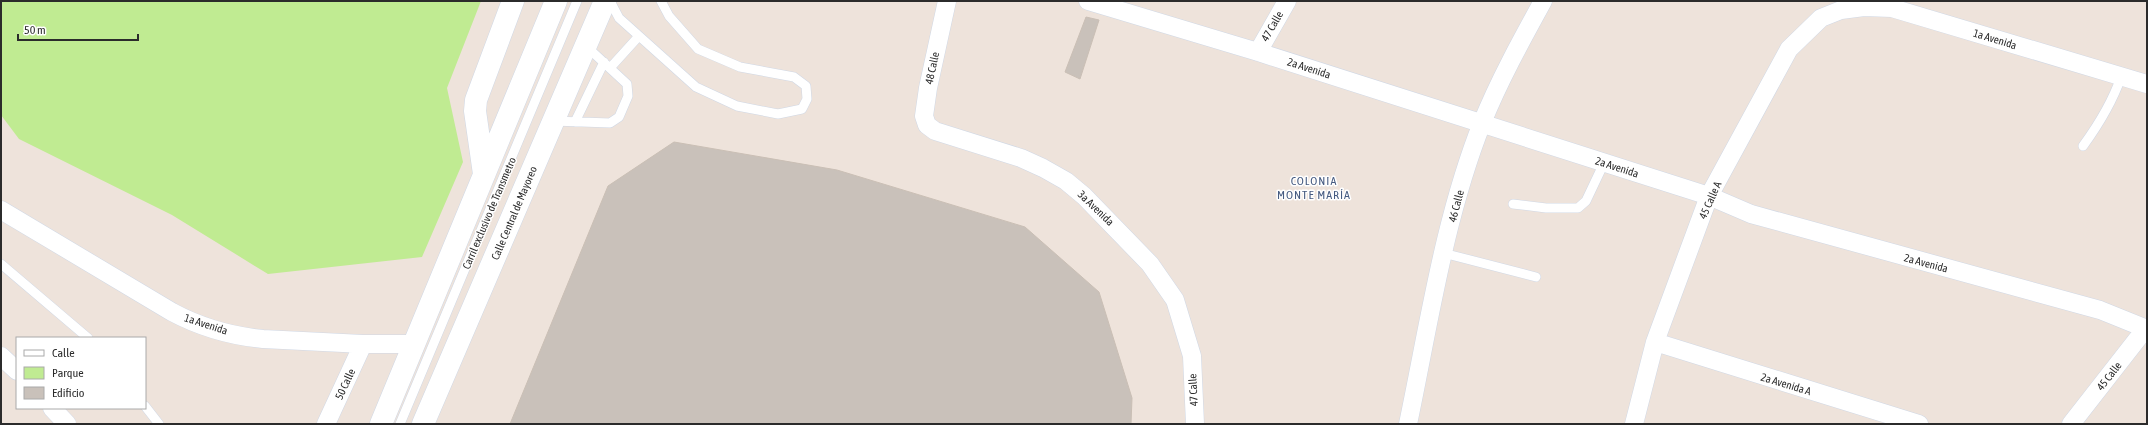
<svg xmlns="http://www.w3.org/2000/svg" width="2148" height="425" viewBox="0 0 2148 425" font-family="'Asap Condensed',sans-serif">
<rect width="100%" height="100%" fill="#eee3db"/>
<path fill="#c0eb92" d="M1,1H481L447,88L463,162L422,257L268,274L172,215L19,139L1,115Z"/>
<path fill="#c9c1ba" stroke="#cabfb5" d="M1086,17L1099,20L1080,79L1065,72Z
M674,142L837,170L1025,227L1099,292L1132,398L1131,424H510L608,186Z"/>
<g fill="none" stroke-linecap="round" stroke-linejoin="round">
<defs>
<path id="service" d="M610,1L619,18L696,87L737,106L778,114L802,109L807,99L806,86L794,77L740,67L698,49L669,16L661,1
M610,68L639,36
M553,121L610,123L619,117L628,96L627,84L586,46
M575,122L604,62
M2083,146C2099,124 2112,103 2121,77
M1513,204L1546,208H1578L1586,201L1604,163
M1443,253L1536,277
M1,264L88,338
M145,406L159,424
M400,424L577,1"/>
<path id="minor" d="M947,1L928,88L924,116L927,125L935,131L1021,158L1043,168L1066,181L1084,196L1150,264L1175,300L1192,356L1195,424
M1088,1L1258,52L1709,196L1751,214L2100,310L2147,329
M1258,52L1287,1
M1,210L172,312C200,327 232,336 263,339L363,344H415
M1655,342L1919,424
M1,356L17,371
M52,408L67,424
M326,424L363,344
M1408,424C1429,324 1444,219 1482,123C1499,81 1521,41 1543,1
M1634,424L1655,342L1709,196L1789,49L1821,18L1841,10L1864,7L1892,8L2147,84
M2071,424L2146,328"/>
<path id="secondary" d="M484,174L475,111L476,100L513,1
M381,424L556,1
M423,424L605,1"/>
</defs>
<use href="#service" stroke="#d0d8e5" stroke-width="10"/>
<use href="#minor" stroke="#d0d8e5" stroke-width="19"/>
<use href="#secondary" stroke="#d0d8e5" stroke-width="23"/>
<use href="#service" stroke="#fff" stroke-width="9"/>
<use href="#minor" stroke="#fff" stroke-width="18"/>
<use href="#secondary" stroke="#fff" stroke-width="22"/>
</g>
<g text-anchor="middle" stroke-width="3" stroke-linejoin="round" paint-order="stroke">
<g font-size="11" fill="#2b2b2b" stroke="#fff">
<text transform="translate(1272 26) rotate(-60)" y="4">47 Calle</text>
<text transform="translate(1995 39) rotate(17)" y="4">1a Avenida</text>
<text transform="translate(932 68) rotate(-78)" y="4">48 Calle</text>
<text transform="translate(1309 68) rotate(18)" y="4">2a Avenida</text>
<text transform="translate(1617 167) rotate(18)" y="4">2a Avenida</text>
<text transform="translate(1710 200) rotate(-66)" y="4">45 Calle A</text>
<text transform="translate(1456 206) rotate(-75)" y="4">46 Calle</text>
<text transform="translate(1096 208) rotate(44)" y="4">3a Avenida</text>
<text transform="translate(489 213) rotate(-67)" y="4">Carril exclusivo de Transmetro</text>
<text transform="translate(514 213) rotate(-67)" y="4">Calle Central de Mayoreo</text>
<text transform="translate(1926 263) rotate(15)" y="4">2a Avenida</text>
<text transform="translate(206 324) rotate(18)" y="4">1a Avenida</text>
<text transform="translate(2109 376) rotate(-52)" y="4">45 Calle</text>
<text transform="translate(345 384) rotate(-65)" y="4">50 Calle</text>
<text transform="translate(1786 384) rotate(17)" y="4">2a Avenida A</text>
<text transform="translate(1193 390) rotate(-93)" y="4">47 Calle</text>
</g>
<g font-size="12" letter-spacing="1" fill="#465b81" stroke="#fff">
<text x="1314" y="185">COLONIA<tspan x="1314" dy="14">MONTE MARÍA</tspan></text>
</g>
</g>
<rect width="2148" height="425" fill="none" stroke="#2b2b2b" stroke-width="4"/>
<rect x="16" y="337" width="130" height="72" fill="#ffffff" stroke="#aaaaaa"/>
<rect x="24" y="350" width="20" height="6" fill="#ffffff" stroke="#aaaaaa"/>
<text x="52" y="357" font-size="12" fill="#2b2b2b">Calle</text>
<rect x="24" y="367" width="20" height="12" fill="#c0eb92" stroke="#aaaaaa"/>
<text x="52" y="377" font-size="12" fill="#2b2b2b">Parque</text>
<rect x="24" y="387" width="20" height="12" fill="#c9c1ba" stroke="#aaaaaa"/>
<text x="52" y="397" font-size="12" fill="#2b2b2b">Edificio</text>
<path d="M18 34v6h120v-6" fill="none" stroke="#2b2b2b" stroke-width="2"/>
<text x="24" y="34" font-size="12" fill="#2b2b2b" stroke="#ffffff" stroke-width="3" paint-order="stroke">50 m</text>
</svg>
